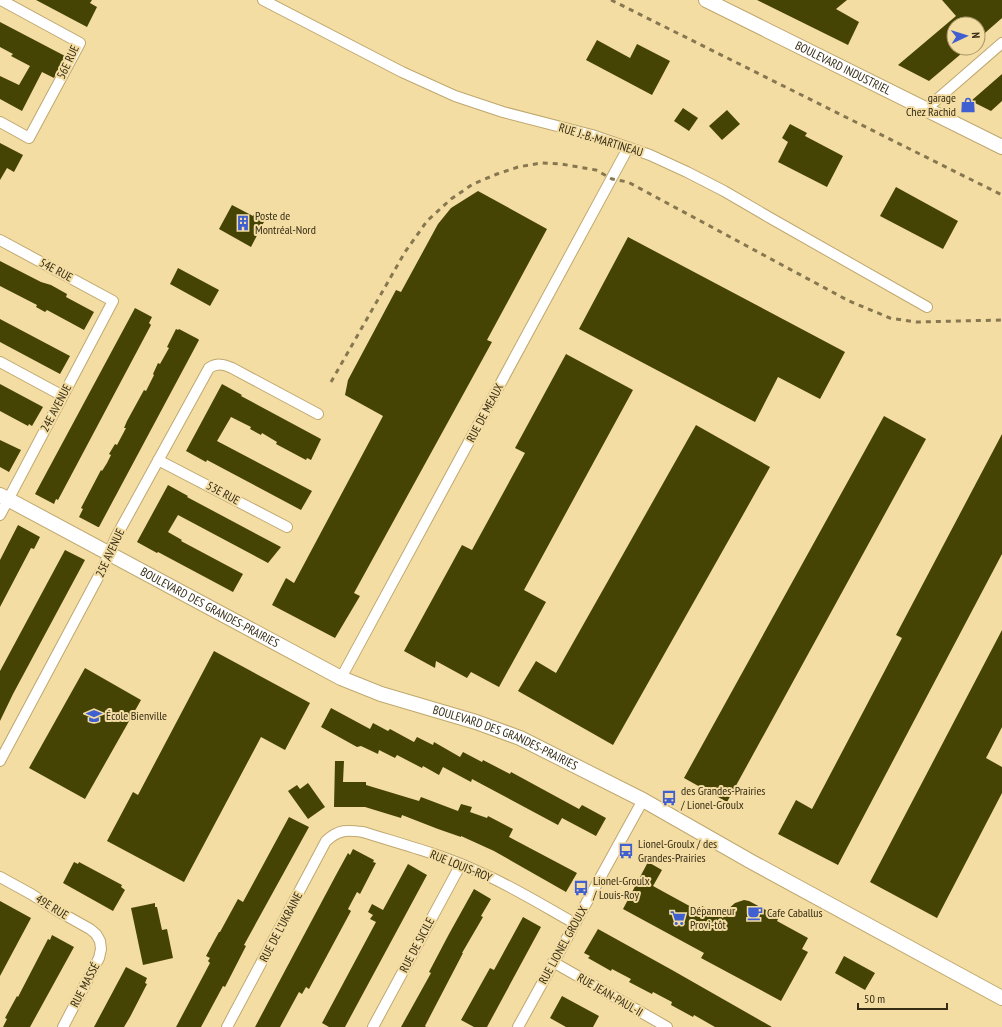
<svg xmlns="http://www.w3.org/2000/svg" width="1002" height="1027" viewBox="0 0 1002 1027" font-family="'PT Sans Narrow',sans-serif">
<rect width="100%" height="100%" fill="#f4dda3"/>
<path fill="#454405" d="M36,0H92L90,3L97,7L87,27Z
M757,0H847L836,9L859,22L848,45Z
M942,0H1002V18L978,39V24H954V48H968L929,81L898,65L956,16Z
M0,22L65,56L54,78L42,72L22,111L0,99V76L19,85L30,66L11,56L13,54L0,47Z
M597,40L630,58L637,44L670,61L652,95L586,60Z
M1002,74V101L991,111L971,101Z
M683,108L698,118L689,131L674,121Z
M727,110L740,124L722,140L709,126Z
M790,124L807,133L805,136L843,156L827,187L778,162L788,142L782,138Z
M0,143L23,155L14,172L7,168L0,180Z
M896,187L958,221L943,249L880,216Z
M478,191L547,229L487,340L492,342L354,593L360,596L335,638L272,605L286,578L294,583L383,416L345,395L348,380L396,290L401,292L438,224L451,208Z
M232,205L253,216L257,210L267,216L251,247L219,229Z
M628,237L845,352L820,399L778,377L755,422L579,329Z
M0,261L41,282L51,285L67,294L66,297L94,312L84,330L47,310L45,312L36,307L37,305L0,286Z
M178,268L219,290L210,306L170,284Z
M135,308L152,317L149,323L151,325L58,500L56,499L54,504L35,494Z
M0,319L70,356L60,374L0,342Z
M176,329L178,330L179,329L198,339L199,340L99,527H98L79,517L83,509L81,508L101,470L102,471L107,463L111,455L109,454L115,444L117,445L126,428H124L127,421L144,390L146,391L154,375L153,374L158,363L160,364L169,348L167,347Z
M566,354L633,390L524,590L546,602L499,687L471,672L467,678L436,661L435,668L404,651L462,545L472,550L525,453L515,448Z
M0,384L43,407L32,426L29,424L28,426L0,411Z
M222,384L242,395L241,396L321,439L311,460L307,458L306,460L276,444L277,442L262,433L261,435L250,429L251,427L231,417L217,441L312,491L301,510L207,460L206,462L186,451Z
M884,416L926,439L727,802L684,778Z
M696,425L770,467L613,745L518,691L536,661L556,673Z
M1002,434V554L838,865L778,834L796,800L812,809L902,638L896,635Z
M0,440L21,450L9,472L0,467Z
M168,485L188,496L187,497L281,547L268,563L178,515L168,532L182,540L181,541L243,574L233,592L158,552L157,553L137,542Z
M18,525L40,537L34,549L31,548L0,607V560Z
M65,550L85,560L13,694L0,721V671Z
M1002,630V727L986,758L1002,767V793L937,918L870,882Z
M214,651L310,703L285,750L261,737L184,882L107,841L133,792L138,795Z
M85,668L141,700L85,799L29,768Z
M331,708L370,729L373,723L388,731L390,729L414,742L417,737L433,745L434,742L460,757L463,752L482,762L483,760L510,774L511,772L579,809L582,805L606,818L596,836L562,818L558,825L472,779L471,782L443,767L439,775L423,766L422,768L397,755L395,758L379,750L378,754L361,746L357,747L321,727Z
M335,761H344L343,782H366V785L419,801L421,797L458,811L461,804L472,807L470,812L487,818L488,816L513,829L509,837L577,873L566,892L494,851L461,836V837L438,829L402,815L401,818L365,807H334Z
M308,783L325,807L308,819L288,791L297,785L300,789Z
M289,817L309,827L244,945L246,946L225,987L223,986L201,1027H176L210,963L208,961L210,958L206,956L219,932H220L238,899L243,902Z
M353,849L374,860L373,862L376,863L360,894L357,892L348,909L351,911L309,989L306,987L302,994L299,992L280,1027H255L336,875L348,853L350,855Z
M74,862L78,864L79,862L122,885L121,887L125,890L113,911L63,883Z
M648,862L662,870L653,886L695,909L702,906L723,918L727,910L735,903L744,900L749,901L779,917L777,921L808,938L802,949L808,952L781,1001L701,958L704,953L623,909Z
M408,864L427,875L345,1027H329L322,1023L376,922L370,919L373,915L368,912L372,904L383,910Z
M474,889L491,899L481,916L483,917L462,953H463L425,1026L426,1027H401L431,973L429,972L449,934Z
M0,901L31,918L0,976Z
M155,903V907H157L162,930L167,929L173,958L143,965L131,908Z
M523,917L541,927L487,1027H474L461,1020L490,968L494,970Z
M598,929L672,970L772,1027H715L694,1015L693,1017L671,1005L672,1002L653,992L652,994L629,982L631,979L612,969L611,971L588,958L590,956L584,953Z
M52,935L74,947L30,1027H3L7,1019L5,1018L17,996L18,997L48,939L50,940Z
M844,956L875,973L865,990L835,973Z
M126,967L147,978L145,983L147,984L130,1017L124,1027H94Z
M562,996L599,1016L593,1027H566L550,1018Z"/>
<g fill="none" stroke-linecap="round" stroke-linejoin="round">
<defs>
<path id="street" d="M263,0L402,72L455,96L503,112L592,135L650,155L687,172L724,191L772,219L927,307
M926,109L1002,43
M0,122L29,138L80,43L1,0
M0,240L113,301L0,515
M0,362L63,396
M158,460L287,527
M341,678L628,148
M0,761L102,570L116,537L209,368C217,363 223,364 232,368L318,414
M0,877L31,894L56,910L90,929L96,934L100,941L101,949L99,958L63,1027
M553,962L667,1027
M227,1027L326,841C339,829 347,830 363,832C401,844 440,854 477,871C510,885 542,905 574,923
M373,1027L461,864
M518,1027L643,800"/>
<g id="secondary">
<path id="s1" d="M706,0L1002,147"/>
<path id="s2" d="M0,495L341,678L381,694L476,722L520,738L643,800L750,861L1002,998"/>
</g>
</defs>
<use href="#street" stroke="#bfa870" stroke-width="12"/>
<use href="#secondary" stroke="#bfa870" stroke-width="16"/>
<use href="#street" stroke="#fff" stroke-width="10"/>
<use href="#secondary" stroke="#fff" stroke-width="14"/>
<path stroke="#867751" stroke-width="3" stroke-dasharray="5 5" stroke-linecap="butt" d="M611,0L1002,195
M331,382L405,252L427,221L451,199L473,184L497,174L518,167L541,163L561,164L596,170L612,179L628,182L849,301L890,318L916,322L1002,320"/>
</g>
<defs>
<symbol id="shop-bare" viewBox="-9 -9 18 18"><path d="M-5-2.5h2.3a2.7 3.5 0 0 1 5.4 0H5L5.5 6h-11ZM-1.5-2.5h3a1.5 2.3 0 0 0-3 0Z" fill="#405fd1" stroke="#f4dda3" stroke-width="2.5" paint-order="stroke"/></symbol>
<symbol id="building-bare" viewBox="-9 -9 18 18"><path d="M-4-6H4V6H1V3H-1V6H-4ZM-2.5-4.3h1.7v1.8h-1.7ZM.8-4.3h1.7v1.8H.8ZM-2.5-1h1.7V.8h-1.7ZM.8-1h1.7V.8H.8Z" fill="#405fd1" stroke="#f4dda3" stroke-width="2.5" paint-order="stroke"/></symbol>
<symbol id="school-bare" viewBox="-9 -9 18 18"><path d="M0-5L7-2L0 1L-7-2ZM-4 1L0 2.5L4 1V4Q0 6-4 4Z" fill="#405fd1" stroke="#f4dda3" stroke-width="2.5" paint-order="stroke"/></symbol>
<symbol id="bus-bare" viewBox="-9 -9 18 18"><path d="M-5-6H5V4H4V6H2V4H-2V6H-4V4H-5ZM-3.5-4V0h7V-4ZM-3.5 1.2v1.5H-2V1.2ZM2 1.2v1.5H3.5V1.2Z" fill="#405fd1" stroke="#f4dda3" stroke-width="2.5" paint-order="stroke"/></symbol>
<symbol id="cafe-bare" viewBox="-9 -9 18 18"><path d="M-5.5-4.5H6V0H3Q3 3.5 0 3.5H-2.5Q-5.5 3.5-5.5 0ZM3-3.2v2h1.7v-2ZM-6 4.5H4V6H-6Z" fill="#405fd1" stroke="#f4dda3" stroke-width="2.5" paint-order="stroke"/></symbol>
<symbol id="supermarket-bare" viewBox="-9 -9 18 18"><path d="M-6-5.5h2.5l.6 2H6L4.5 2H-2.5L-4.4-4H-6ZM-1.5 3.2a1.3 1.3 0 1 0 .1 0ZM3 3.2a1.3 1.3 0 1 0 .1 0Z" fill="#405fd1" stroke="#f4dda3" stroke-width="2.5" paint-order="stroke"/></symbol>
</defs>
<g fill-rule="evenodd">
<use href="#shop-bare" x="957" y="94" width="22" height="22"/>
<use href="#building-bare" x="232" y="212" width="22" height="22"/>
<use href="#school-bare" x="83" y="705" width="22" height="22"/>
<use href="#bus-bare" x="658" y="787" width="22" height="22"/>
<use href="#bus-bare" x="615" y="840" width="22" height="22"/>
<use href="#bus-bare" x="570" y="877" width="22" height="22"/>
<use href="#cafe-bare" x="744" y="902" width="22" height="22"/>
<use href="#supermarket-bare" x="667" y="907" width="22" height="22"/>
</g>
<g text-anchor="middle" stroke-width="4" stroke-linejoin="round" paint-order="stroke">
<g font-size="12" fill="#352c15" stroke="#f4dda3">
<text transform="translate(68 62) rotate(-65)" y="4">56E RUE</text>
<text dy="4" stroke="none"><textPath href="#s1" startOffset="153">BOULEVARD INDUSTRIEL</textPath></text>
<text transform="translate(601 140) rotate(17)" y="4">RUE J.-B.-MARTINEAU</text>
<text transform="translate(56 270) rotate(28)" y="4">54E RUE</text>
<text transform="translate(56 408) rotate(-62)" y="4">24E AVENUE</text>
<text transform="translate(485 413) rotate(-62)" y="4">RUE DE MEAUX</text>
<text transform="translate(223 493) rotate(28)" y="4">53E RUE</text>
<text transform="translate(110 553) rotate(-65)" y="4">25E AVENUE</text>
<text dy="4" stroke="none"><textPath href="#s2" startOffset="238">BOULEVARD DES GRANDES-PRAIRIES</textPath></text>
<text dy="4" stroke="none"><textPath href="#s2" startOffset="562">BOULEVARD DES GRANDES-PRAIRIES</textPath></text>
<text transform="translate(461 866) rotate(22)" y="4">RUE LOUIS-ROY</text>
<text transform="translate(52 907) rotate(32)" y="4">49E RUE</text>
<text transform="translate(281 927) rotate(-62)" y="4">RUE DE L'UKRAINE</text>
<text transform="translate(417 945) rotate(-62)" y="4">RUE DE SICILE</text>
<text transform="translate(563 945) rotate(-61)" y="4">RUE LIONEL GROULX</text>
<text transform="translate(85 985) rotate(-62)" y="4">RUE MASSÉ</text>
<text transform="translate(610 995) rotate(30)" y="4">RUE JEAN-PAUL-II</text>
</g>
<g font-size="12" fill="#352c15" stroke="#f4dda3" text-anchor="start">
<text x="956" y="102" text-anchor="end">garage<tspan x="956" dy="14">Chez Rachid</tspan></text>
<text x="255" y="220">Poste de<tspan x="255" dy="14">Montréal-Nord</tspan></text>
<text x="106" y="720">École Bienville</text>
<text x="681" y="795">des Grandes-Prairies<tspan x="681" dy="14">/ Lionel-Groulx</tspan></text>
<text x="638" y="848">Lionel-Groulx / des<tspan x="638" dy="14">Grandes-Prairies</tspan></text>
<text x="593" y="885">Lionel-Groulx<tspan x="593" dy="14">/ Louis-Roy</tspan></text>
<text x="690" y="915">Dépanneur<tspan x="690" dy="14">Provi-tôt</tspan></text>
<text x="767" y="917">Cafe Caballus</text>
</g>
</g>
<g transform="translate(966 36) rotate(86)"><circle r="19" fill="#f4dda3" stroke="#a8966a"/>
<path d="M0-3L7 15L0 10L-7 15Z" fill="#405fd1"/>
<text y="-6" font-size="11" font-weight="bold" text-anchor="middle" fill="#352c15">N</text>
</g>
<path d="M858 1003v6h89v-6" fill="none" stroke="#352c15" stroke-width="2"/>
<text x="864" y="1003" font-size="12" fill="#352c15" stroke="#f4dda3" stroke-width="3" paint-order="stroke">50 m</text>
</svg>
